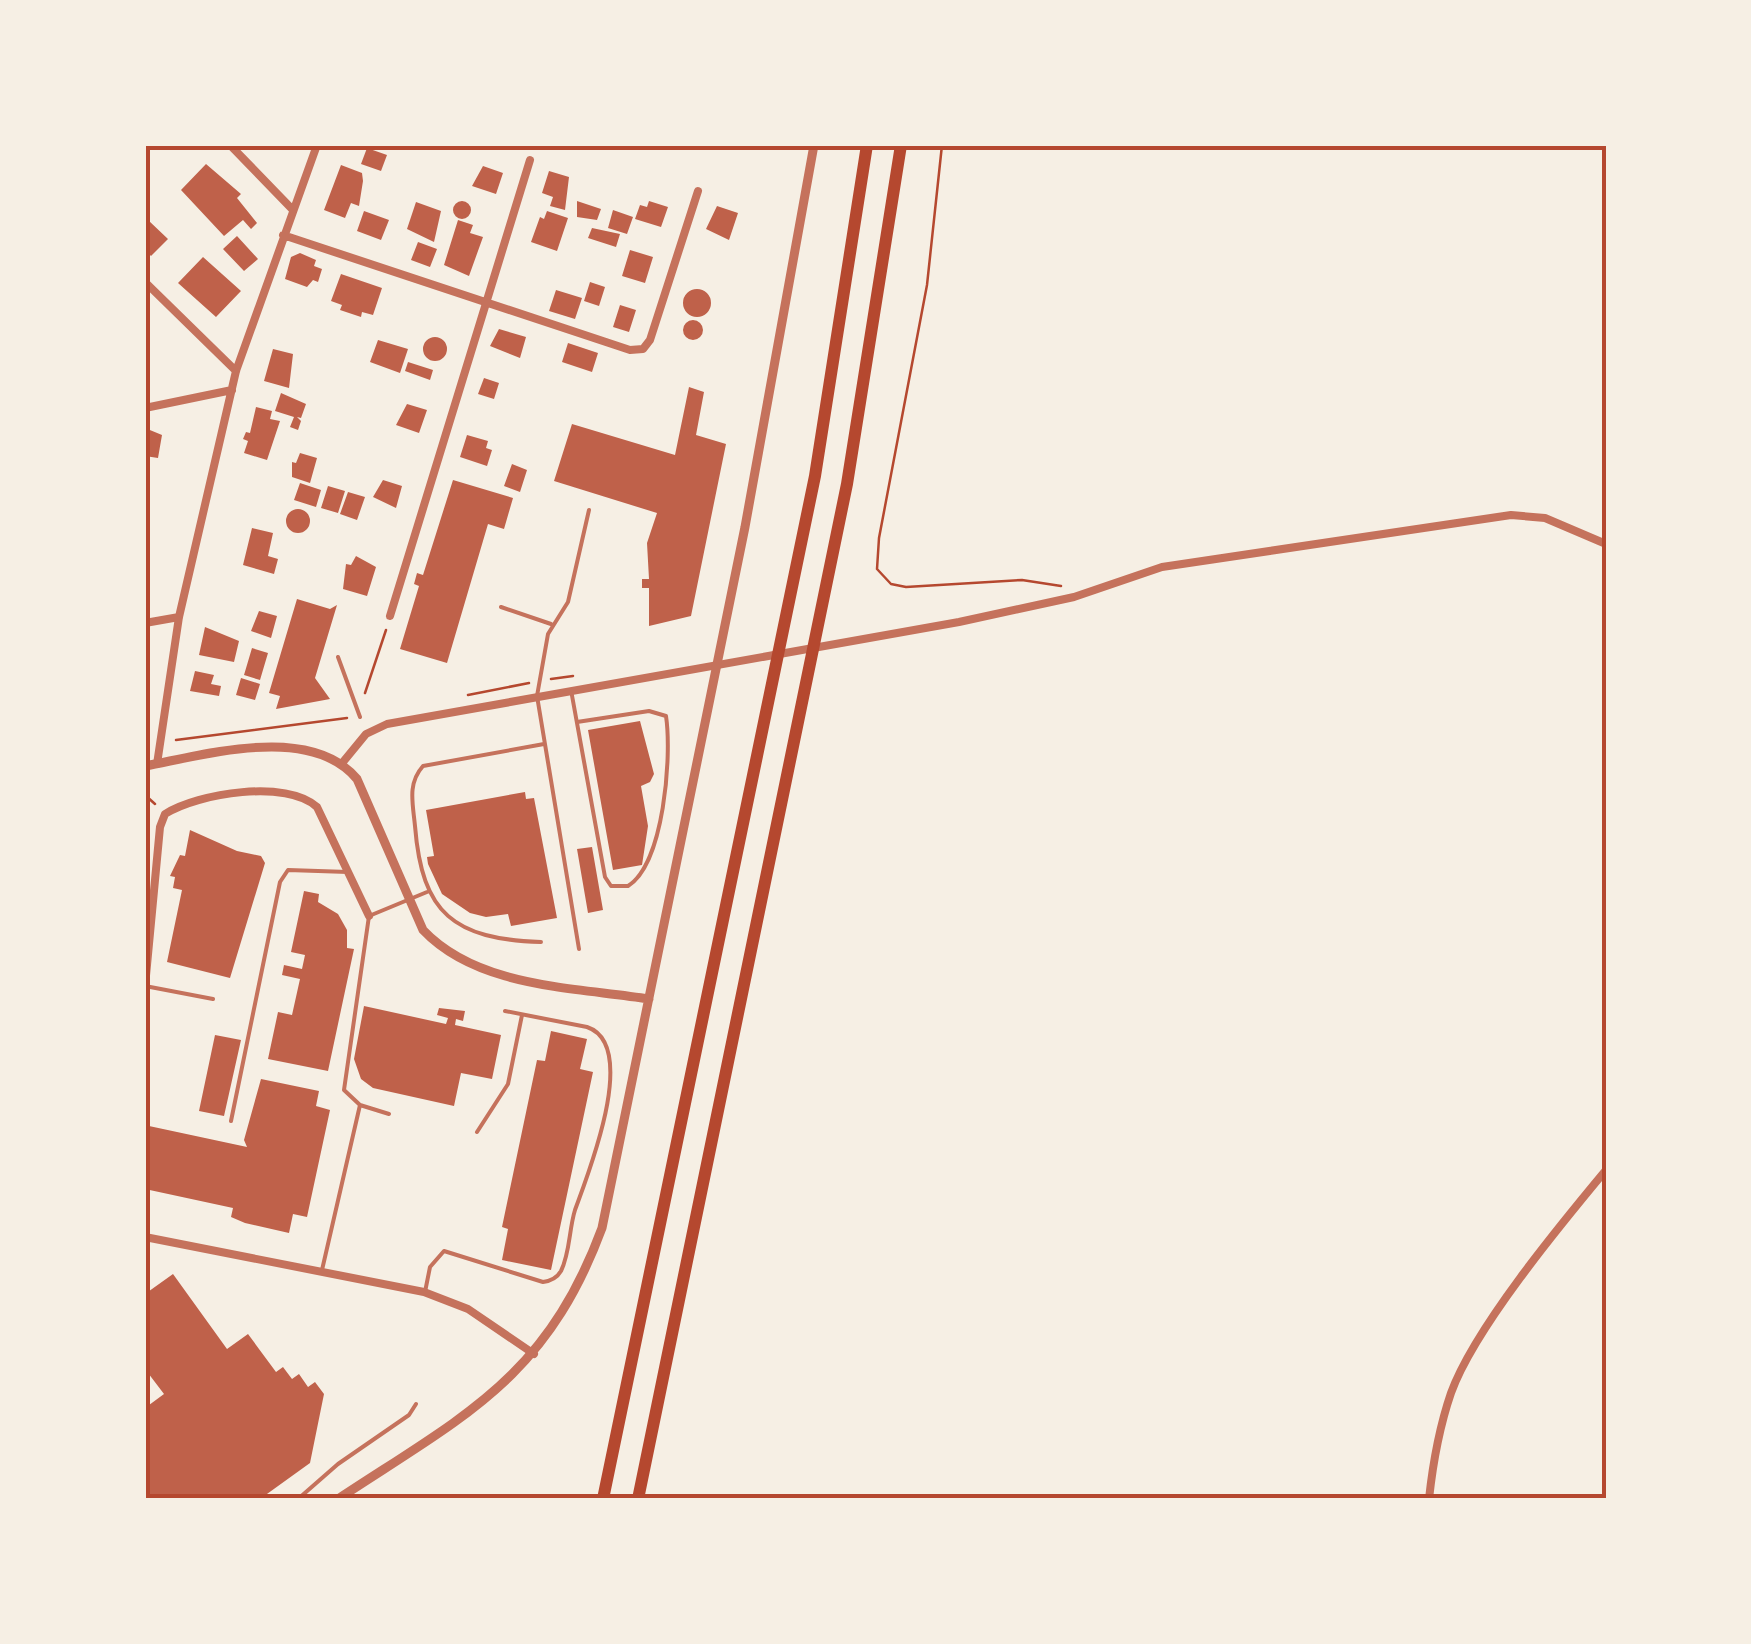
<svg xmlns="http://www.w3.org/2000/svg" width="1751" height="1644" viewBox="0 0 1751 1644" font-family="'Nunito Sans',sans-serif">
<rect width="100%" height="100%" fill="#f6efe4"/>
<path fill="#bf614a" d="M367,148L387,155L381,171L361,164Z
M206,164L241,194L237,198L257,223L251,229L243,220L224,236L181,190Z
M341,165L362,173L363,181L359,206L351,203L345,218L324,210Z
M483,166L503,173L496,194L472,186Z
M549,171L569,177L565,210L550,206L553,197L542,193Z
M577,201L601,209L597,220L577,217Z
M649,201L668,207L661,227L635,219L640,205L647,207Z
M453 210a9 9 0 1 1 18 0a9 9 0 1 1-18 0Z
M416,202L441,211L434,242L407,229Z
M717,206L738,213L729,240L706,229Z
M613,210L633,217L627,234L608,228Z
M364,211L389,220L381,240L357,231Z
M547,211L568,218L557,251L531,242L540,217L544,219Z
M148,220L168,239L151,256L145,250Z
M458,220L473,225L470,233L483,237L469,276L444,265Z
M592,228L620,234L616,247L588,238Z
M237,236L258,259L244,271L223,249Z
M418,242L437,249L430,267L411,260Z
M630,250L653,257L645,283L622,276Z
M300,253L316,260L314,266L322,269L318,282L313,280L307,287L285,279L291,257Z
M203,257L241,291L216,317L178,283Z
M341,274L382,288L373,315L362,312L361,317L340,310L342,305L331,301Z
M590,282L605,287L599,306L584,301Z
M683 303a14 14 0 1 1 28 0a14 14 0 1 1-28 0Z
M556,290L582,298L575,319L549,311Z
M620,305L636,310L629,332L613,327Z
M683 330a10 10 0 1 1 20 0a10 10 0 1 1-20 0Z
M499,329L526,337L520,358L490,346Z
M423 349a12 12 0 1 1 24 0a12 12 0 1 1-24 0Z
M378,340L408,349L400,373L370,362Z
M568,343L598,353L592,372L562,362Z
M273,349L293,354L289,388L264,381Z
M408,362L433,370L430,380L405,371Z
M484,378L499,383L494,399L478,394Z
M689,387L704,392L696,435L726,444L691,616L649,626V588H642V579H649L647,543L657,513L554,481L572,424L675,455Z
M281,393L306,404L301,418L297,417L301,421L298,430L290,427L294,417L275,411Z
M407,404L427,410L419,433L396,425Z
M256,407L272,411L270,419L280,421L267,460L244,453L248,441L243,439L246,432L250,433Z
M145,428L162,435L158,458L145,456Z
M467,435L488,441L486,448L492,450L487,466L460,457Z
M300,453L317,458L310,483L292,477V462L296,463Z
M512,464L527,470L520,492L504,486Z
M383,480L402,486L396,508L373,497Z
M453,480L513,498L504,529L488,524L447,663L400,649L419,586L414,584L417,573L423,575Z
M300,483L321,490L316,507L294,500Z
M328,486L345,491L338,513L321,508Z
M348,492L365,497L357,520L340,514Z
M286 521a12 12 0 1 1 24 0a12 12 0 1 1-24 0Z
M252,528L273,533L268,556L278,559L274,574L243,565Z
M356,556L376,567L367,596L343,589L346,564L351,565Z
M297,599L330,609L337,605L315,678L330,699L276,709L280,696L269,693Z
M259,611L277,616L271,638L251,631Z
M205,627L239,641L234,662L199,655Z
M252,648L268,653L260,680L244,675Z
M195,671L214,675L211,684L221,686L219,696L190,691Z
M241,678L260,684L255,700L236,695Z
M640,721L654,774L650,782L641,786L648,826L642,865L613,870L588,730Z
M525,792L526,799L534,798L557,918L511,926L508,914L486,917L470,913L442,894L428,864L427,857L434,856L426,810Z
M190,830L237,851L261,856L265,863L230,978L167,962L182,890L173,888L175,877L170,876L180,855L185,856Z
M592,847L603,910L588,913L577,849Z
M304,891L319,894L318,902L338,914L347,930V948L354,949L328,1071L268,1059L278,1012L292,1015L300,979L282,975L284,965L302,969L305,955L291,952Z
M364,1006L446,1024L448,1018L437,1015L439,1008L465,1011L463,1021L456,1019L455,1025L501,1035L492,1079L461,1073L454,1106L373,1088L361,1079L354,1059Z
M551,1031L587,1039L580,1069L593,1072L551,1270L502,1260L508,1229L502,1227L537,1060L545,1061Z
M215,1035L241,1040L224,1116L199,1111Z
M261,1079L319,1091L316,1106L330,1110L307,1217L293,1214L289,1233L245,1223L231,1217L233,1208L145,1189L149,1126L247,1147L244,1140Z
M173,1274L227,1349L248,1334L276,1372L283,1367L292,1379L299,1374L308,1387L315,1382L324,1394L310,1463L260,1499H145V1408L164,1394L145,1369V1294Z"/>
<g fill="none" stroke-linecap="round" stroke-linejoin="round">
<path stroke="#b5482f" stroke-width="2.5" d="M942,145L927,285L879,538L877,569L891,584L906,587L1022,580L1061,586
M551,679L573,676
M365,693L386,630
M468,695L529,683
M176,740L347,718
M145,795L155,804"/>
<path stroke="#c5725c" stroke-width="4" d="M501,607L551,624
M338,657L360,717
M571,690L605,877L611,886H628C664,864 672,756 666,716L649,711L577,722
M541,942C454,939 422,914 415,826C413,804 407,784 423,766L544,744
M579,949L537,696L548,634L568,602L589,510
M145,986L213,999
M389,1114L360,1105L344,1090L369,916L427,892
M231,1121L280,882L288,870L348,872
M477,1132L508,1084L522,1015
M322,1270L360,1105
M425,1292L430,1267L444,1251L543,1282C550,1281 557,1278 561,1271C570,1253 569,1229 575,1210C588,1174 640,1045 587,1027L505,1011
M298,1499L338,1464L409,1415L416,1404"/>
<path stroke="#c5725c" stroke-width="8" d="M230,145L292,209
M283,235L630,350L643,349L650,340L698,191
M145,282L236,371
M145,408L232,390
M390,616L530,160
M145,623L179,617
M343,762L366,734L387,724L959,622L1074,597L1162,567L1511,515L1545,518L1606,544
M157,764L179,617L236,371L317,145
M145,986L160,827L165,814C198,793 287,779 317,807L369,916
M145,1237L424,1292L468,1309L534,1354
M1429,1499C1433,1462 1439,1428 1451,1393C1474,1329 1561,1224 1606,1170"/>
<path stroke="#c5725c" stroke-width="9" d="M145,766C209,754 311,724 357,779L423,930C478,988 574,987 649,999
M338,1499C465,1415 546,1379 602,1228L745,527L814,145"/>
<path stroke="#b5482f" stroke-width="12" d="M603,1499L815,476L867,145
M638,1499L847,484L901,145"/>
</g>
<rect width="1751" height="1644" fill="none" stroke="#f6efe4" stroke-width="295"/>
<rect x="148" y="148" width="1456" height="1348" fill="none" stroke="#b5482f" stroke-width="4"/>
</svg>
